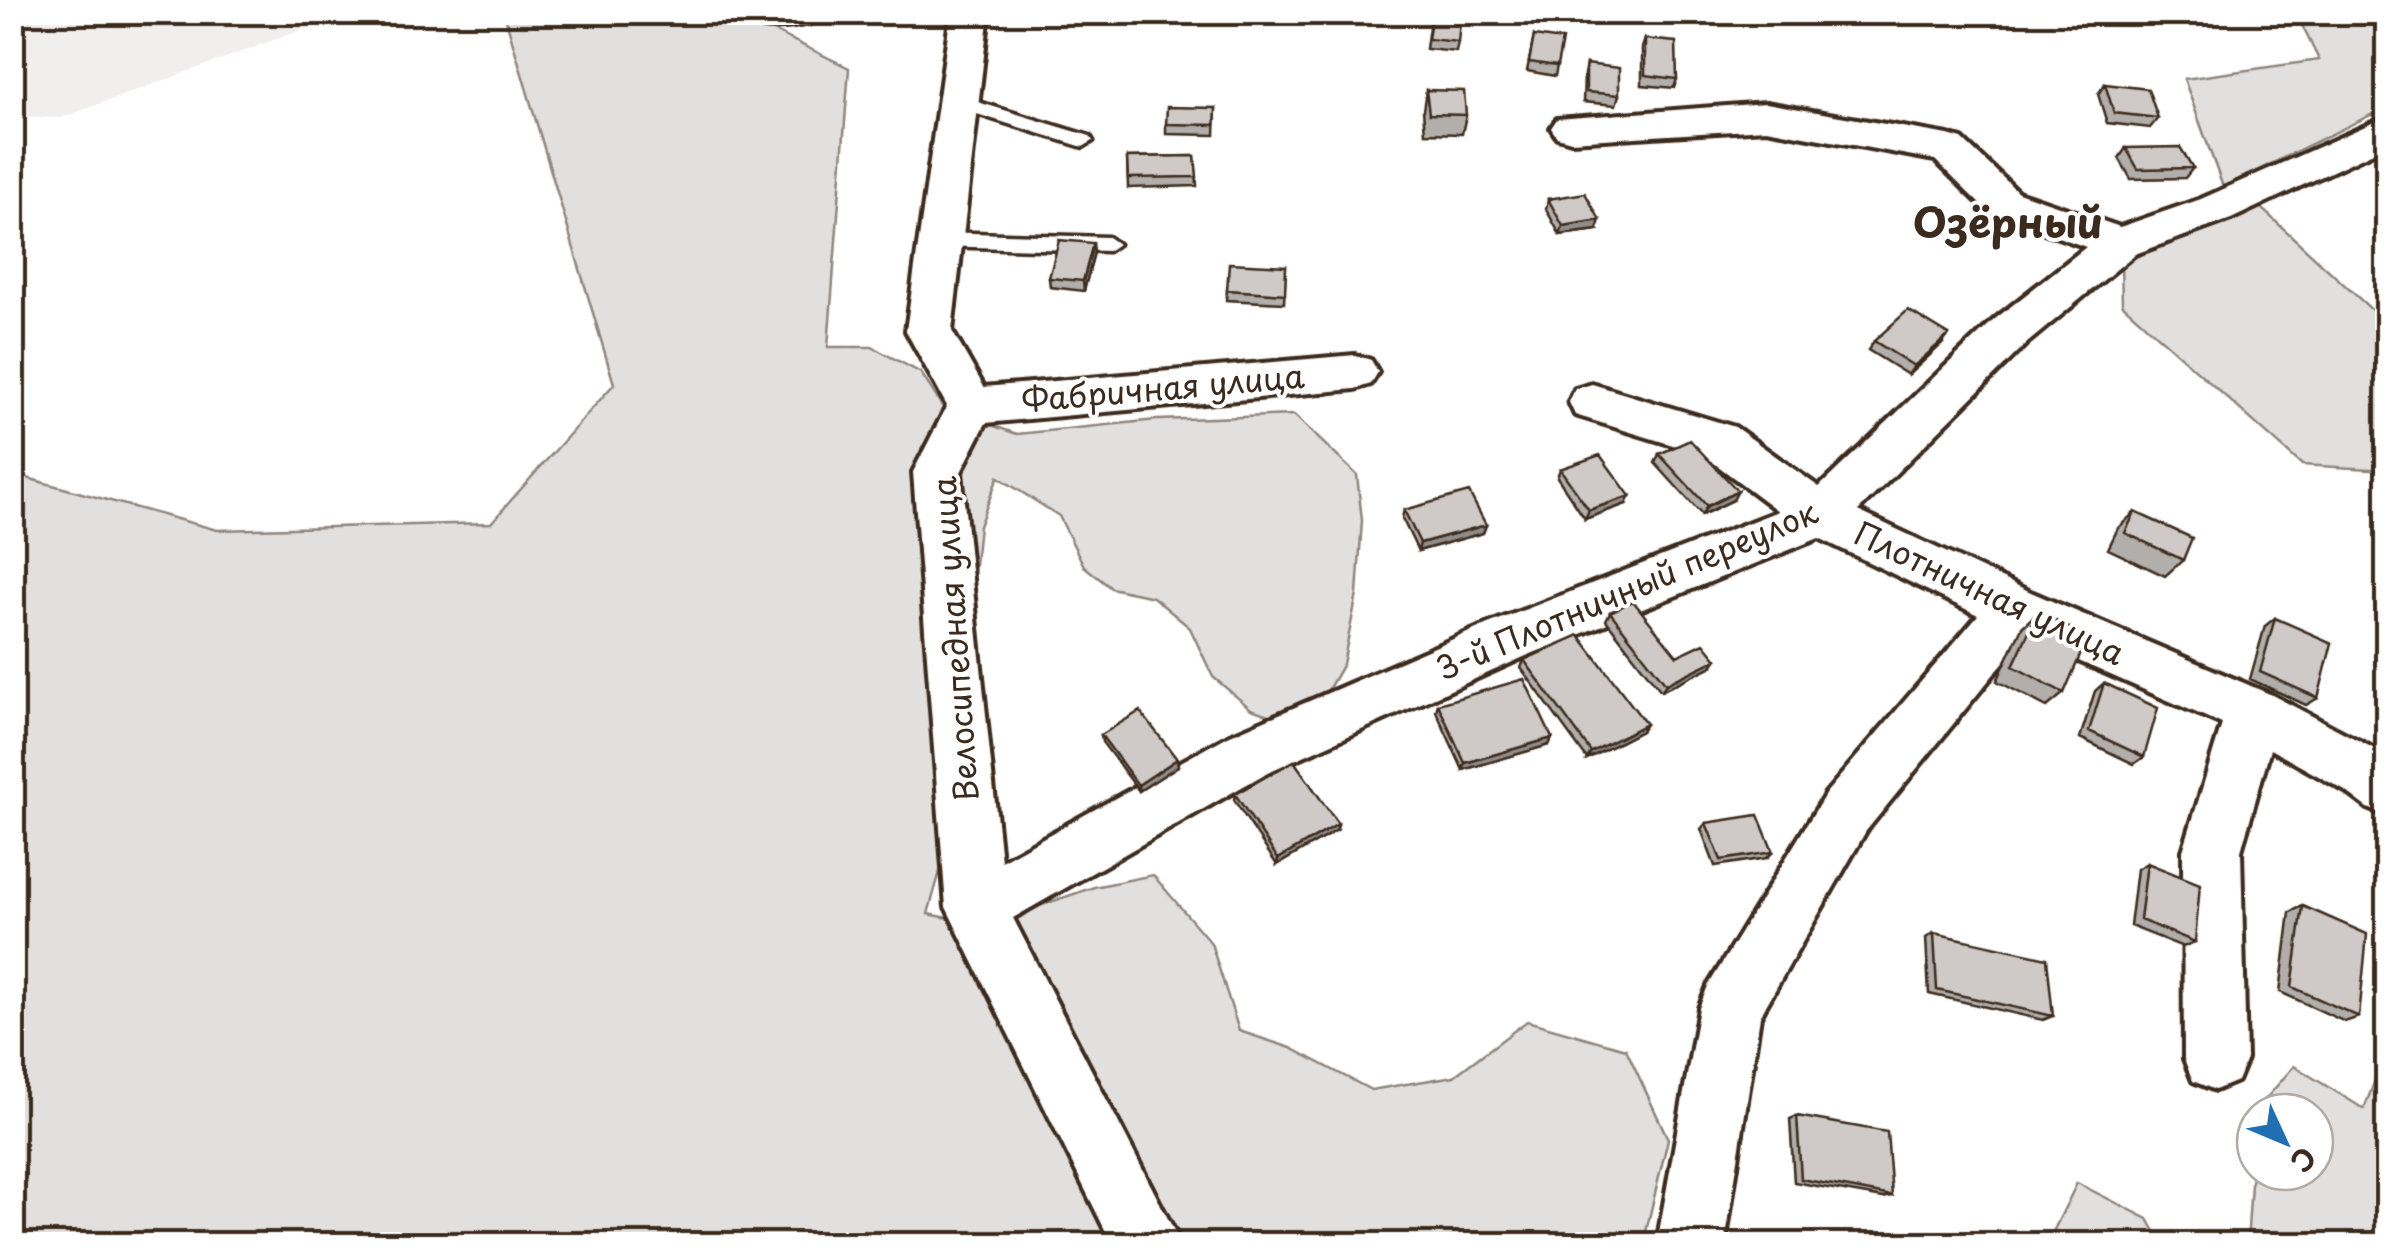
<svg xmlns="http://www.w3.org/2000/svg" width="2400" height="1257" viewBox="0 0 2400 1257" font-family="'Playpen Sans',sans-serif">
<rect width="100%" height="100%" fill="#fff"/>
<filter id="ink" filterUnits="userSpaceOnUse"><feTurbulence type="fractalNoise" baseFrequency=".01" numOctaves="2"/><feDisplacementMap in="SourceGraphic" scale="20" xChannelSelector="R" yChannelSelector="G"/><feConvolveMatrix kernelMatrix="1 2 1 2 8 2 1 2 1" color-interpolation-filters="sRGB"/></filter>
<g filter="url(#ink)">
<path fill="#f1efee" d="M13,12H348V13L61,118L13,116Z"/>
<path fill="#e2e0de" stroke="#8e857e" stroke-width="2.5" d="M504,13H737L849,68L828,347H872L921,373L944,409L1017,434L1157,420L1294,415L1357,475L1362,520L1357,594L1343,664L1306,728L1251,709L1213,677L1190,628L1153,597L1111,588L1084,566L1059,516L998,477L979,526L945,854L928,914L985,925L1094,887L1153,875L1211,943L1239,1031L1291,1048L1371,1090L1454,1076L1527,1021L1626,1049L1668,1139L1643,1244H13L12,474L217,530L491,523L614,384Z
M2296,13H2387V112L2371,115L2223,187L2184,79L2319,60Z
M2259,206L2387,324V470L2302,465L2122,304L2121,261Z
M2387,1049V1244H2247L2255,1124V1172H2315V1112L2257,1109L2294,1066L2364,1109Z
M2077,1183L2148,1219L2162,1244H2056L2053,1232Z"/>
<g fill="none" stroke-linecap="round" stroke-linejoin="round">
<defs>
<path id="lane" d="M958,96L1090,136L1093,141L1083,147L951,106V98Z
M940,232L1108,237L1118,244L1108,251L940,246L930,239Z"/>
<path id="street" d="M734,12H827L822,20C798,26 750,37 734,12Z
M951,12H989L952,331L984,387L1355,355L1371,360L1378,372L1371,384L1355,389L986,423L961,472L1001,861L1228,736L1488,624L1778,511L1702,454L1575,415L1569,402L1575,389L1592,384L1735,427L1819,487L1995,319L2086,247L1988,212L1935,160L1766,129L1571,141L1557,137L1551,128L1557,119L1766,103L1948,135L1962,139L2018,192L2120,227L2201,199L2388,116V145L2231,219L2135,254L2027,343L1858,511L2033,593L2272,695L2388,756V816L2368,808L2347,792L2270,749L2241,851L2246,1059L2237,1081L2215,1090L2193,1081L2184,1059L2183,851L2222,724L2024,637L1866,831L1760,1016L1725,1244H1657L1699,1008L1708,986L1826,793L1978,615L1819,538L1526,656L1268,772L1013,918L1181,1244H1112L946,907L913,472L947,406L906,331Z"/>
</defs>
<use href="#lane" stroke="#3b2a1e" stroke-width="7"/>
<use href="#street" stroke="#3b2a1e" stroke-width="8"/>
<use href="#lane" fill="#fff" fill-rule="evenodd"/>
<use href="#street" fill="#fff" fill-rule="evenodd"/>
</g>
<path fill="#b2aeab" stroke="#3b2a1e" stroke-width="2.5" d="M1431,12L1458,42L1456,52L1426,49Z
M2061,12H2086L2083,16Z
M2107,12H2136L2138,15L2131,25L2112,24Z
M1534,36L1557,66L1555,76L1527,71Z
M1645,39L1677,79L1674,88L1642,85V48Z
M1586,64L1619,95L1616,105L1583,102L1584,74Z
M2105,84L2158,118L2150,128L2107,123L2098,94Z
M1426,90L1466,115L1462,134L1425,133L1423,110Z
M1216,108L1215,135L1166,134V124Z
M2126,148L2193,168L2185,178L2131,179L2119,158Z
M1195,156L1197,186L1128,188L1127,157Z
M1548,199L1597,230L1560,235L1546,209Z
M1094,252L1084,291L1050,287L1049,278Z
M1286,266L1284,303L1226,300L1227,290Z
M1874,341L1942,344L1908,375L1868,350Z
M1659,454L1733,500L1702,515L1655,463Z
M1560,469L1626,504L1585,519L1557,477Z
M1404,510L1486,525L1483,533L1418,551L1402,518Z
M2135,512L2183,560L2165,576L2108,549L2118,528Z
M1610,612L1677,656L1712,666L1661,691L1606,620Z
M2038,612L2064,693L2047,707L1997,681L2022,627Z
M2275,618L2318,698L2306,705L2250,679L2265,626Z
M1524,660L1646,724L1641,731L1587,759L1521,668Z
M2104,683L2144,757L2134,764L2080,738L2095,691Z
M1438,704L1552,738L1549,745L1463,770L1436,711Z
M1101,735L1177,759L1178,766L1139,791L1102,742Z
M1235,794L1337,830L1277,865L1234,800Z
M1706,823L1773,852L1767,858L1715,866L1701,829Z
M2147,863L2195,942L2183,947L2130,926L2137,869Z
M2303,906L2359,1017L2345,1022L2280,992L2290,912Z
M1934,933L2053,1016L2043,1020L1929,994L1926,938Z
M1797,1116L1892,1196L1883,1198L1794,1182L1790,1119Z"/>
<path fill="#918d8b" stroke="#3b2a1e" stroke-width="2.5" d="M1600,220L1597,230L1560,235L1563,226Z
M1093,243L1094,252L1084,291L1083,281Z
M1949,335L1942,344L1908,375L1914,366Z
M1738,491L1733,500L1702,515L1707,506Z
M1630,496L1626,504L1585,519L1589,510Z
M1486,525L1483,533L1418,551L1420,543Z
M1717,659L1712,666L1661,691L1666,684Z
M1646,724L1641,731L1587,759L1591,752Z
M1552,738L1549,745L1463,770L1465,763Z
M1177,759L1178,766L1139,791L1138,785Z
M1338,824L1337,830L1277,865L1278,859Z"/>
<path fill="#cfcac7" stroke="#3b2a1e" stroke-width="2.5" d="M1432,12H1461L1458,42L1428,39Z
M2118,12H2136L2138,15L2118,14Z
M1534,36L1562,40L1557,66L1529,62Z
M1645,39L1676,42L1677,79L1645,75Z
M1586,64L1619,68V95L1586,92Z
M2105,84L2148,89L2158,118L2114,113Z
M1426,90L1464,91L1466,115L1429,114Z
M1167,107L1216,108L1215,125L1166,124Z
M2180,147L2193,168L2138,169L2126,148Z
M1195,156L1197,177L1128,178L1127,157Z
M1585,193L1600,220L1563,226L1548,199Z
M1059,240L1093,243L1083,281L1049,278Z
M1229,263L1286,266L1285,294L1227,290Z
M1908,310L1949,335L1914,366L1874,341Z
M1690,440L1738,491L1707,506L1659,454Z
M1600,455L1630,496L1589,510L1560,469Z
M1469,492L1486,525L1420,543L1404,510Z
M2135,512L2192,538L2183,560L2125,533Z
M1633,601L1677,656L1704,643L1717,659L1666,684L1610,612Z
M2038,612L2088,637L2064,693L2013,666Z
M2275,618L2332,643L2318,698L2260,672Z
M1579,635L1646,724L1591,752L1524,660Z
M1524,679L1552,738L1465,763L1438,704Z
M2104,683L2158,708L2144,757L2089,731Z
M1140,711L1177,759L1138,785L1101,735Z
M1294,761L1338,824L1278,859L1235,794Z
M1758,815L1773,852L1721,860L1706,823Z
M2147,863L2200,884L2195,942L2140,920Z
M2303,906L2367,934L2359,1017L2292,987Z
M1934,933L2047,958L2053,1016L1937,990Z
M1797,1116L1887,1132L1892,1196L1801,1179Z"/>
</g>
<g text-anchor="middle" stroke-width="8" stroke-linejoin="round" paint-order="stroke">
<g font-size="32" fill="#3b2a1e" stroke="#fff">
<text transform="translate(1163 389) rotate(-5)" y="11">Фабричная улица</text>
<text transform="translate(1627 591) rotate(-23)" y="11">3-й Плотничный переулок</text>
<text transform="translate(1989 594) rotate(25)" y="11">Плотничная улица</text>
<text transform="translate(956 639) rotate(-94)" y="11">Велосипедная улица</text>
</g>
<g font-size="42" font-weight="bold" fill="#3b2a1e" stroke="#fff">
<text x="2008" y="238">Озёрный</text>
</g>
</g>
<rect width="2400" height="1257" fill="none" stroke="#fff" stroke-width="50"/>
<rect x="25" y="25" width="2350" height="1207" fill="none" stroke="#3b2a1e" stroke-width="4" filter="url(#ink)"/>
<g transform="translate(2285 1142) rotate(134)"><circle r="48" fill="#ffffff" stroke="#b1aaa5" stroke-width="2.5"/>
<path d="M0-8L18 38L0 25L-18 38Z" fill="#1f6fb2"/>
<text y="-15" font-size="28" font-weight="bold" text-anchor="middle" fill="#3b2a1e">С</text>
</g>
</svg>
